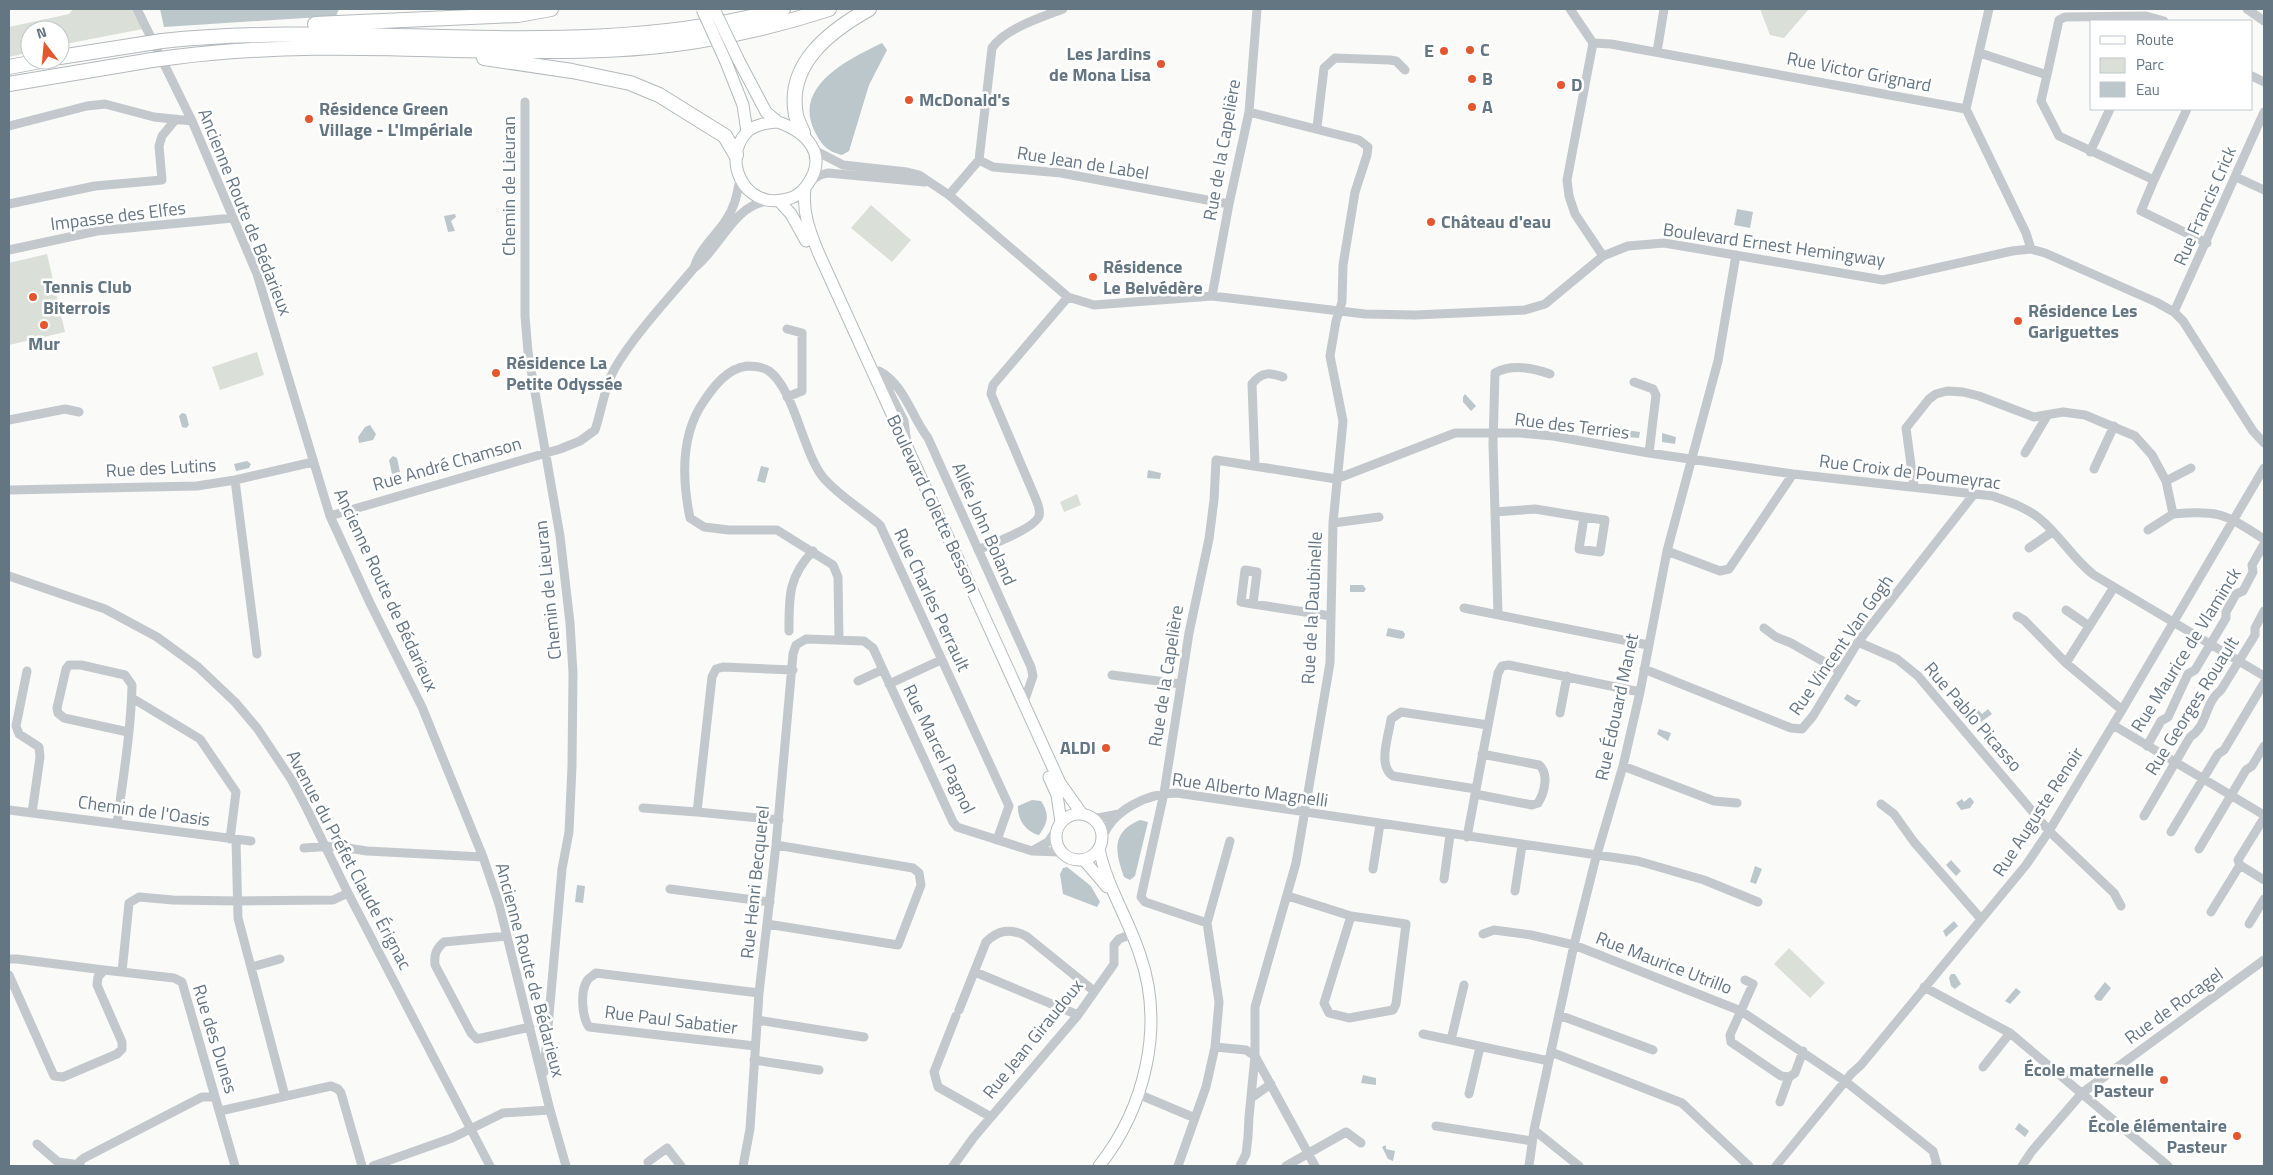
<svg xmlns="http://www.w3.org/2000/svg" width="2273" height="1175" viewBox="0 0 2273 1175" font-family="'Titillium Web',sans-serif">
<rect width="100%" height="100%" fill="#fafaf8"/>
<path fill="#dadfd7" d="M73,9H132L143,29L60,45V30H30V52L9,57V27L69,14Z
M1760,9H1809L1784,38L1770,35Z
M871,205L911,240L892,262L851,228Z
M47,254L65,332L9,345V263Z
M257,352L264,375L220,390L212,367Z
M1077,494L1081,505L1064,512L1060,502Z
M1789,948L1825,983L1810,998L1774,964Z"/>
<path fill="#bbc7cb" d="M160,9H339L336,16L164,27Z
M882,43L887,50L869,85L849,151L842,155C826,151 821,144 814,130C793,85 851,58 882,43Z
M1737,209L1753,212L1750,228L1734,225Z
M455,214L456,217L451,221L455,231L448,232L444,216Z
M1465,394L1476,406L1471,411L1463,402V397Z
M182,413L186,414L189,425L186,428L182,427L179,416Z
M370,425L376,434L373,440L359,443L358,437L365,427Z
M1626,430L1640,432L1639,438L1625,437Z
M1662,433L1676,437L1675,444L1662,442Z
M393,456L397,458L400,472L392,474L389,460Z
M247,461L251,464L249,468L236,471L234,464Z
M761,466L769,468L765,483L757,481Z
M1148,470L1161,473L1160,479L1147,478Z
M1350,585H1363L1366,589L1364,592H1350Z
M1388,628L1403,631L1405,634L1404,638L1401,639L1386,636Z
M1847,694L1857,700H1861L1856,707L1844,699Z
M1975,706L1982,714L1988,709L1992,714L1981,722L1971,710Z
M1659,729L1671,733L1668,741L1657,734Z
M1970,797L1974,802L1970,808L1961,810L1956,803L1962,799L1964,802Z
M1032,800L1041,801C1050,814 1048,823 1039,835C1026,832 1017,819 1018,806Z
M1140,820L1148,822L1135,876L1130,880L1124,877C1115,852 1111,832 1140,820Z
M1951,860L1961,871L1956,876L1946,865Z
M1755,866L1762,869L1756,884L1750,882Z
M1067,867L1091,886L1100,902L1097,907L1063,894L1060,874L1063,868Z
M577,885L585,886L583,903L575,902Z
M1954,921L1958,926L1946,937L1943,931Z
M1951,974H1955L1961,984L1955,989L1951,986L1949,978Z
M2105,982L2111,988L2101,1001L2096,1000L2094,996Z
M2016,988L2021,992L2010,1004L2005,1001Z
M1363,1075L1376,1078V1085L1361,1083Z
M2019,1123L2029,1131L2025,1137L2015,1129Z
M1386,1145V1149L1395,1151L1393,1161L1388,1159L1382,1147Z"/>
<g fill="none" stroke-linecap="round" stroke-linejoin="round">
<defs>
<path id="major" d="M738,59L766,112L778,122
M726,62L743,105L747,132
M778,122C807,132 829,155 807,185C801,194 792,199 782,200C744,207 722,160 746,133C754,124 768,123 778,122Z
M805,188C802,213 810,232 819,254L1060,783L1082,814
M779,201L791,214L806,241
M1049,777L1057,795L1061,822
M1056 837a23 23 0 1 1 46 0a23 23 0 1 1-46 0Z
M1084,860L1107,887
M1099,1166C1145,1108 1165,1026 1140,955C1128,918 1107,887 1099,849"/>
<path id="highway" d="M315,24L518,15L551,9
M162,41C367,19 582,65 783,9
M60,57L143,44
M175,57C268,45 361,47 455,50C535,51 617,54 697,41C742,34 786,23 829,9
M484,58L572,71L630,83L659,95L725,136L736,155
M9,67L46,60
M9,84L152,60
M803,133C801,127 797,121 796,115C786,64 830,31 869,9"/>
</defs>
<use href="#major" stroke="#b5babe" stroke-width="13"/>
<use href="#highway" stroke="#b4b9bd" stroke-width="16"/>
<path stroke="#c3c8cc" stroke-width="9" d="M137,9L192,121L257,274L330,516L370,603L422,707L483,857L499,904L550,1110L566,1166
M1570,9L1593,43L1567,180L1569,196L1575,214L1603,256
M2247,9L2264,21
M1593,43L1611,44L1966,109L2026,233L2031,249
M1657,52L1664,9
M1980,53L2047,75L2041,101L2059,136L2154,180L2141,211L2207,243
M2047,75L2059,20L2065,17L2146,16L2164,21
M2252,76L2264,82
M525,102V316L528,352L560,536L570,623L573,673L572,766L569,832L562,869L544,1072
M1966,109L1989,9
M9,126L87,106L105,104L154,117L192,121
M1317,127L1324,68L1335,58L1390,60L1396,61L1405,70
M814,150L843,165L907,172L919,175L949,195L1068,297L1094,305L1212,296L1365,314L1415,315L1525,310L1545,304L1603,256L1628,246L1664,243L1883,280L2012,251L2031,249L2045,253L2156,302L2174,312L2183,321L2253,431L2264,443
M2090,152L2110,109
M979,160L992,48C1004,29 1042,17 1063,9
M2236,177L2264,190
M2154,180L2187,109
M809,182L820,175L828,173L925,182
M949,195L979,160L993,167L1061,173L1229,204
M9,204L95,186L162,180L159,146L162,136L176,119
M9,250L97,231L233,218
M694,268C699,249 716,236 726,220C735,207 737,194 740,179
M1212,296L1229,204L1249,112L1257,9
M2174,312L2264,112
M787,329L802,333V391L787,397
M879,371C905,385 911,416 928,438L1031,667L1033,676L1024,702
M879,371L904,421L907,444
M1634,382L1653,389L1656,395L1649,453
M9,420L65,409L79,412
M2025,453L2047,416
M1255,465L1252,384C1261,372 1270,372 1283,377
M2094,469L2114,426
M235,480L257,654
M2166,481L2191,468
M1914,487L1906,428L1929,399L1936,394L1947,391L1963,392L1979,396L2034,417L2063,412L2085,415L2135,436L2152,455L2166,481L2173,514C2221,510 2224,514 2264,539
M9,490L197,486L235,480L313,462
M1495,512L1535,509L1584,517L1579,549L1600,552L1605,520L1584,517
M330,516L560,449L580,441L595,430C602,410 604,387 615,368C634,335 669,298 694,268C720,249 733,205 768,201
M1333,523L1379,517
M2148,530L2173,514
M2029,548L2052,532
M978,550C992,544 1034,529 1039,516C1041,509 1037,503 1035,497L991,394L993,385L1068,297
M1667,551L1720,571L1729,569L1793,474
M9,576L105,609L157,637L198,667L235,702L257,728L291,779L304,803L348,893L490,1166
M2114,587L2066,663L2122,710
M1253,604L1241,602L1245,570L1257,572L1253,604L1331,616
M1464,608L1648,645
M2066,610L2089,626
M1498,614L1493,444L1495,373C1511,364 1533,368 1550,374
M2017,616L2024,620L2066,663
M1764,628L1776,637L1791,643L1840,671
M789,631C789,597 788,577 813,551
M839,640L838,577L833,565L777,530H729L704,527L690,518C682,479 680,435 704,401C714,386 728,368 747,366C754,366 763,367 769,371C794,389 802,449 822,476C836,494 862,509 880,525L1009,806L997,840
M1858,642L1897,659L1918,676L2049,831L2114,893L2121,906
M1644,669L1791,728L1802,729L1813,716L1858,642L1974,494
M27,671L16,726L19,734L39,747L40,757L32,813
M1112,675L1181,684
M858,681L882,670
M889,684L941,660
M132,698L200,739L236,792L230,839
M1560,713L1567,676
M2113,725L2264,815
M2147,746L2161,721L2168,717L2188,674L2195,670L2226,618V612L2236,594L2243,591L2253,572L2252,565L2264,544
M1623,766L1714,801L1737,803
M1476,789L1393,776C1377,766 1389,735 1391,719L1401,712L1488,725
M1475,794L1532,805L1538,803C1545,792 1549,773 1539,765L1482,754
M1881,804L1894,814L1914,842L1981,919
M643,808L697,812
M9,810L251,841
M1089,816L1098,818L1119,814
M2144,816L2190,737C2208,726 2204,703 2221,690L2255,635V628L2264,611
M779,820L697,812L712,677L716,669L723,667L793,670
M117,824C123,778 131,731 132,685L125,675L81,665H69L66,669L57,708L58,713L64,718L128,732
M2171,832L2218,754L2224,750L2264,683
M1467,837L1498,673L1502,666L1509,665L1640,692
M1102,838C1113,810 1147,793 1177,793L1638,861L1704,880L1758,902
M236,840L238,918L285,1096
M304,848L334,846L367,851L483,857
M2199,849L2246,770L2252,766L2264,746
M1034,850L1048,842L1057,829
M2240,865L2264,880
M1373,869L1380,824
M1444,879L1450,835
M670,889L770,902
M1515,891L1522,845
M1288,896L1351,916L1324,1003L1329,1013L1349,1018L1393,1010L1396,1004L1406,924L1351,916
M2211,912L2240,865L2238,860L2264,818
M1207,923L1145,902L1141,897L1164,793L1189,633L1209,539L1214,500L1216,460L1336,479L1455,433H1520L1553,436L1649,453L1793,474L1993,496C2009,502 2025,507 2039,518C2060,535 2073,559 2094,575L2264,676
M767,924L898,945L921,885L919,873L913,868L776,845
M2249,924L2264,899
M1483,934L1494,930L1531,935L1574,945L1741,1011L1845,1081L1933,1151L1937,1165L1935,1166
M507,936L444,942C436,949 434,954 435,965L471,1033L477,1039L530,1027
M9,959H17L104,970L98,977L97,985L122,1042V1049L117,1054L63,1077L54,1076L9,975
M252,967L280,959
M104,970L174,978L182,982L235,1166
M122,972L129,903L139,897L173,900L238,901L333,900L348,893
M975,972L1078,1015
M1745,980L1753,984L1730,1035L1731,1042L1781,1076L1789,1077
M1924,987L2010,1033L2168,1166
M959,1010L986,942C998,930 1010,928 1026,936L1094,991
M1559,1015L1653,1050
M956,1016L934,1072L938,1087L991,1117
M757,1020L864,1037
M1423,1034L1549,1061
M1451,1040L1464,985
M755,1046L589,1027C582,1017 580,992 587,981C588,978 593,976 596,973L759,993
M1215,1047L1246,1050L1255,1056L1315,1166
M1551,1052L1682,1103L1749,1166
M754,1060L819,1070
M1983,1067L2010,1033
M1138,1094L1195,1118
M1469,1094L1480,1047
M1251,1098L1271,1084
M1780,1102L1789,1077L1795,1073L1803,1051
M220,1111L331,1086L338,1089L341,1093L362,1166
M1436,1126L1532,1141
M1534,1130L1579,1166
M37,1144L58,1162L80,1165
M648,1162L667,1148L681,1166
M80,1166V1161L84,1158L202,1097H215
M373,1166L452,1138L503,1113L550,1110
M743,1166L750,1129L759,993L776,845L793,654L796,645L806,639L864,641L873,648L953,822L957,827L1032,851L1061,852
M953,1166L974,1137L1078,1015L1114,964V945L1119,939L1132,934
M1178,1166L1206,1087L1215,1047L1219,1002L1207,923L1230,841
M1240,1166L1246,1154L1248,1137L1249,1117L1255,1056V1007L1296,863L1330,663L1333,523L1343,421L1330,356L1336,321L1342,302L1343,265L1355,192L1367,155L1368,147L1359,140L1249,112
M1286,1166L1346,1132L1361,1143
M1529,1166L1534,1130L1574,945L1595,861L1623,766L1640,692L1667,551L1718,361L1736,255
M1776,1166L1851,1074L1861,1065L2026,865L2049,831L2122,710L2264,468
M2022,1166L2032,1151L2082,1093L2264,960"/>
<use href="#major" stroke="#fff" stroke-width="11"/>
<use href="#highway" stroke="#fff" stroke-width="14"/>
<defs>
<path id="major-bridge" d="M702,9L726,62
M714,9L738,59"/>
<path id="highway-bridge" d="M143,44L162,41
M152,60L175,57"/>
</defs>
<use href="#major-bridge" stroke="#b5babe" stroke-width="13" stroke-linecap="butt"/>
<use href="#highway-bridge" stroke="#b4b9bd" stroke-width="16" stroke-linecap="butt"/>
<use href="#major-bridge" stroke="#fff" stroke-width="11"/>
<use href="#highway-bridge" stroke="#fff" stroke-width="14"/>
</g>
<g fill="#e4572e" stroke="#fff" stroke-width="2">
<circle cx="1470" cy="50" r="5"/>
<circle cx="1444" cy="51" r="5"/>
<circle cx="1161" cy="64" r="5"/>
<circle cx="1472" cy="79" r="5"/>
<circle cx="1561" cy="85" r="5"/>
<circle cx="909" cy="100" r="5"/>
<circle cx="1472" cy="107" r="5"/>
<circle cx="309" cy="119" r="5"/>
<circle cx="1431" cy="222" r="5"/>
<circle cx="1093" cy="277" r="5"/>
<circle cx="33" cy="297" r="5"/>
<circle cx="2018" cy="321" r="5"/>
<circle cx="44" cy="325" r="5"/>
<circle cx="496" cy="373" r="5"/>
<circle cx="1106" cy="748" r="5"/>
<circle cx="2164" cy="1080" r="5"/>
<circle cx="2237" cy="1136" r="5"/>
</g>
<g text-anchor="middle" stroke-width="5" stroke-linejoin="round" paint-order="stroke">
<g font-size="18" font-weight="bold" fill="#657683" stroke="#fff" text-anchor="start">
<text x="1480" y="56">C</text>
<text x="1434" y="57" text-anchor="end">E</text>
<text x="1151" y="60" text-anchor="end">Les Jardins<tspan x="1151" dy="21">de Mona Lisa</tspan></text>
<text x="1482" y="85">B</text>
<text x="1571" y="91">D</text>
<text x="919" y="106">McDonald's</text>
<text x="1482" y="113">A</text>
<text x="319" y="115">Résidence Green<tspan x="319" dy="21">Village - L'Impériale</tspan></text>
<text x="1441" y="228">Château d'eau</text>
<text x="1103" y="273">Résidence<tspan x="1103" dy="21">Le Belvédère</tspan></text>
<text x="43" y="293">Tennis Club<tspan x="43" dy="21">Biterrois</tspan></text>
<text x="2028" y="317">Résidence Les<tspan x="2028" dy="21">Gariguettes</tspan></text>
<text x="44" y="350" text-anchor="middle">Mur</text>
<text x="506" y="369">Résidence La<tspan x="506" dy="21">Petite Odyssée</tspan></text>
<text x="1096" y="754" text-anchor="end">ALDI</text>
<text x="2154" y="1076" text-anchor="end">École maternelle<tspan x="2154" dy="21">Pasteur</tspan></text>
<text x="2227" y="1132" text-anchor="end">École élémentaire<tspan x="2227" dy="21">Pasteur</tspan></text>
</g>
<g font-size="18" fill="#657683" stroke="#fff">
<text transform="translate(1859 72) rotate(11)" y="6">Rue Victor Grignard</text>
<text transform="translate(1222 150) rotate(-80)" y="6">Rue de la Capelière</text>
<text transform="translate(1083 163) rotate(9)" y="6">Rue Jean de Label</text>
<text transform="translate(509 186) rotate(-90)" y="6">Chemin de Lieuran</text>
<text transform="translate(2205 206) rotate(-66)" y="6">Rue Francis Crick</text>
<text transform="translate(245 212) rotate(68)" y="6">Ancienne Route de Bédarieux</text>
<text transform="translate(118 216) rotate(-7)" y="6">Impasse des Elfes</text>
<text transform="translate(1774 245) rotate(8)" y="6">Boulevard Ernest Hemingway</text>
<text transform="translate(1572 426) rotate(7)" y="6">Rue des Terries</text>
<text transform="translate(447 464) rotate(-16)" y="6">Rue André Chamson</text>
<text transform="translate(161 468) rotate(-3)" y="6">Rue des Lutins</text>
<text transform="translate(1910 472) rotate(7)" y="6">Rue Croix de Poumeyrac</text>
<text transform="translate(933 504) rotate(65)" y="6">Boulevard Colette Besson</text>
<text transform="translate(984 524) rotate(66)" y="6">Allée John Boland</text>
<text transform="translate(386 590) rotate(65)" y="6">Ancienne Route de Bédarieux</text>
<text transform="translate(548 590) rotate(-96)" y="6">Chemin de Lieuran</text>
<text transform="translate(932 600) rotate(65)" y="6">Rue Charles Perrault</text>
<text transform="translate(1312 608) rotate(-87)" y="6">Rue de la Daubinelle</text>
<text transform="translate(1841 645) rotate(-55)" y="6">Rue Vincent Van Gogh</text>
<text transform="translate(2186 650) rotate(-58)" y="6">Rue Maurice de Vlaminck</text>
<text transform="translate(1166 676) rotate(-81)" y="6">Rue de la Capelière</text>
<text transform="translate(2192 706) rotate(-58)" y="6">Rue Georges Rouault</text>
<text transform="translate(1617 707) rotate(-78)" y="6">Rue Édouard Manet</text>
<text transform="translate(1973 717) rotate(49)" y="6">Rue Pablo Picasso</text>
<text transform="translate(939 749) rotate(64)" y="6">Rue Marcel Pagnol</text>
<text transform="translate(1250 790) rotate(8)" y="6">Rue Alberto Magnelli</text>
<text transform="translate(144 811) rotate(8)" y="6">Chemin de l'Oasis</text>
<text transform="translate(2038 812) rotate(-57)" y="6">Rue Auguste Renoir</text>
<text transform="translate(349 860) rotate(62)" y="6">Avenue du Préfet Claude Érignac</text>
<text transform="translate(755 882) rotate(-84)" y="6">Rue Henri Becquerel</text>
<text transform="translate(1664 963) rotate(21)" y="6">Rue Maurice Utrillo</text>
<text transform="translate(530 970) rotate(75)" y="6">Ancienne Route de Bédarieux</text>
<text transform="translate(2174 1006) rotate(-36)" y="6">Rue de Rocagel</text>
<text transform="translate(671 1020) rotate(7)" y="6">Rue Paul Sabatier</text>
<text transform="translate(215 1039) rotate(73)" y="6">Rue des Dunes</text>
<text transform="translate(1033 1039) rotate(-51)" y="6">Rue Jean Giraudoux</text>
</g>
</g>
<rect width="2273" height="1175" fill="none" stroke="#657683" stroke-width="20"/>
<rect x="2090" y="20" width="162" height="90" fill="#ffffff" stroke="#c1c8cd"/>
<rect x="2100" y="36" width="25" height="8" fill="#ffffff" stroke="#c1c8cd"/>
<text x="2136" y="45" font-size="15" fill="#657683">Route</text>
<rect x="2100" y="58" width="25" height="15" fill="#dadfd7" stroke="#c1c8cd"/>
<text x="2136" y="70" font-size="15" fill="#657683">Parc</text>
<rect x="2100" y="82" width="25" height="15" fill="#bbc7cb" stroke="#c1c8cd"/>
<text x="2136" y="95" font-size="15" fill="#657683">Eau</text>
<g transform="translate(45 45) rotate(344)"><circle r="24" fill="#ffffff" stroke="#c1c8cd"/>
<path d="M0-4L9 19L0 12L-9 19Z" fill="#e4572e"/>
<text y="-8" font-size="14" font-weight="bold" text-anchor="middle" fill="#657683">N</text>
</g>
</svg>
